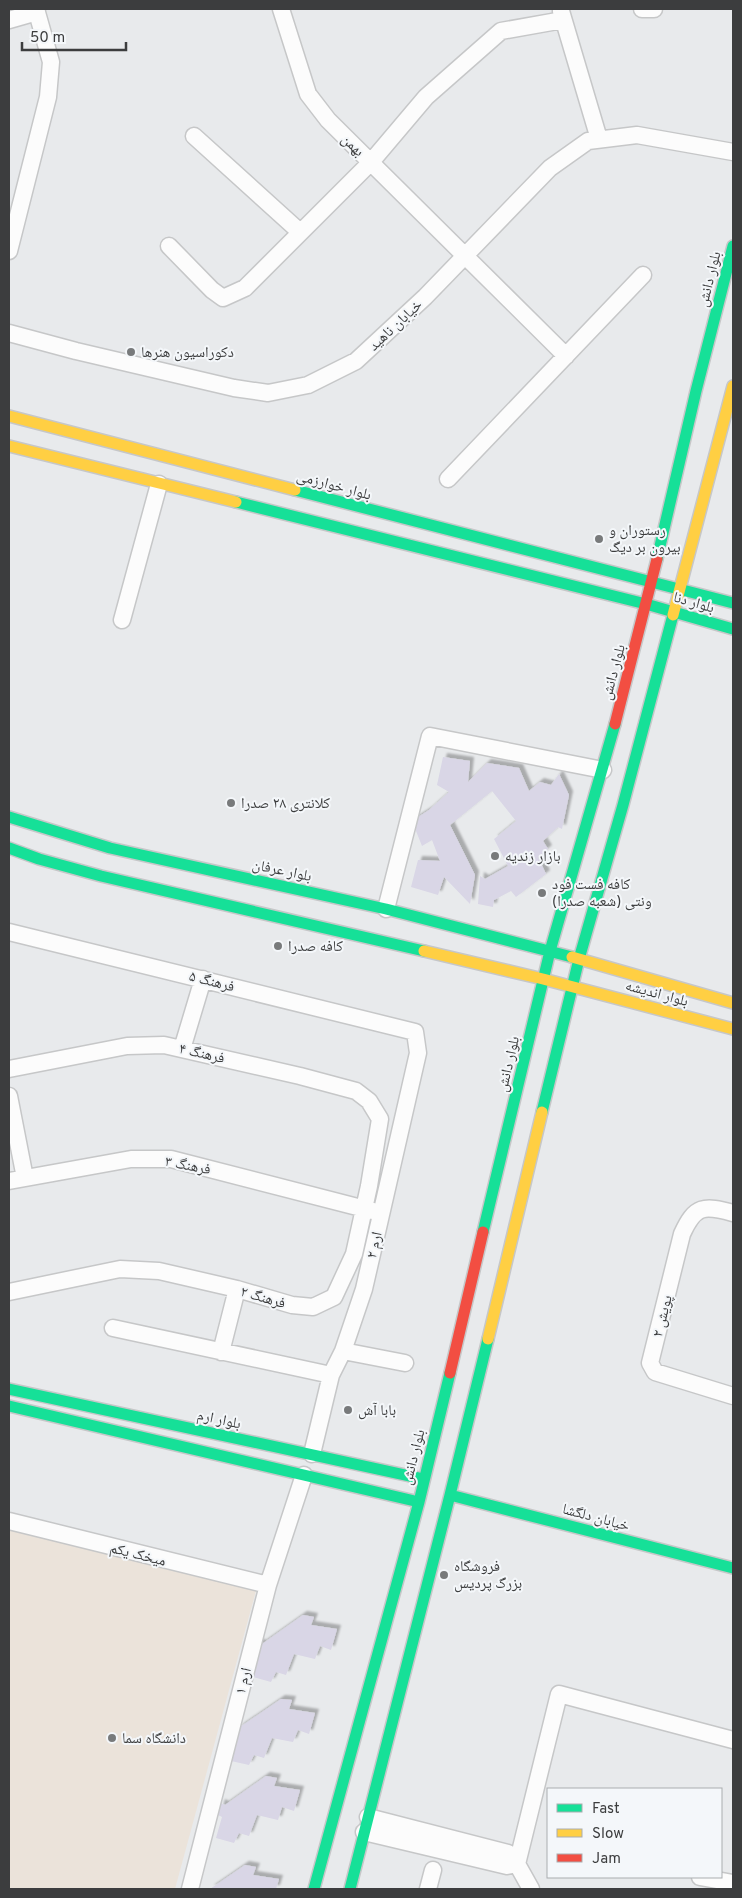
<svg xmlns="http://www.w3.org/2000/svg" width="742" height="1898" viewBox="0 0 742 1898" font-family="Overpass,'Noto Naskh Arabic',sans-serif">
<defs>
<filter id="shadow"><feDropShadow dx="4" dy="-4" stdDeviation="1" flood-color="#0004"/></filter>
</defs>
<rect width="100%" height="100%" fill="#e8eaec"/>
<path fill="#ebe3da" d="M9,1526L257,1587L175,1889H9Z"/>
<path fill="#d9d6e6" filter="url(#shadow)" d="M443,757L470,761L468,782L487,763L519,768L529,791L540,782L551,785L559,774L569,795L562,829L558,827L543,841L548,849L538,857L546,874L516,897L511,891L494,900L493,907L478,904L480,876L485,879L508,866L494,839L516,821L492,791L450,825L475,875L470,904L444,877L438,895L411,887L418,860L440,861L432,840L422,846L412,821L429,810L449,792L437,785Z
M303,1615L314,1617L311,1625L337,1629L331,1650L320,1646L315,1659L294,1654L286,1675L276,1672L271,1682L253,1677L259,1656L255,1654L258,1642L262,1644Z
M281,1699L292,1700L289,1709L315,1713L309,1734L298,1730L293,1742L272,1738L264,1758L254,1755L249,1765L231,1761L237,1740L233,1738L240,1727Z
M266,1776L277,1778L274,1786L300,1790L294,1811L282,1807L278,1820L257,1815L249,1836L239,1833L234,1843L216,1838L222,1817L218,1815L221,1803L225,1805Z
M245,1865L256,1867L253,1875L279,1879L276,1889H210Z"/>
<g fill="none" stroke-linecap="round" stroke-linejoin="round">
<defs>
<path id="street" d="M281,9L308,94L328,120L566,356
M642,9H654
M561,11L599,139
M9,20L37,12
M194,136L300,232
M169,246L212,290L223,298L245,288L371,162L426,97L501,31L563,20
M9,251L48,97L51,62L36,9
M9,333L76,351L234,388L268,393L308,385L356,361L425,297L550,168L588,141L637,135L733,152
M448,479L643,275
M122,620L159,484
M386,909L430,736L603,770
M9,932L415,1032L418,1053L364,1289L343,1351L331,1375L312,1454
M182,1049L203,979
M9,1069L127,1046L164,1045L300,1076L356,1091L369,1101L380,1119L369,1186L354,1254L334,1297L313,1307L292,1305L237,1289L159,1271L120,1269L9,1292
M9,1096L25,1178
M9,1181L131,1159H171L373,1211
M733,1213C704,1205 695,1205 682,1234L650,1363L655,1372L733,1396
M113,1328L331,1375
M343,1351L405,1363
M221,1352L237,1289
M9,1521L268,1585
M368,1817L508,1853L517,1864L531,1889
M364,1832L507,1866L517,1864
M517,1864L559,1694L733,1740
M700,1877L733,1883
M190,1889L268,1585L304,1475
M428,1889L433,1870"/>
<path id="fast" d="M295,490L733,603
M236,502L646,604L733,629
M657,559L696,391L733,246
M9,817L110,848L386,909L572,957
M9,848L39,859L101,876L424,951
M542,1112L579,959L623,805L673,615
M483,1232L550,951L615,724
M9,1389L424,1479
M9,1406L419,1502
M450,1495L733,1568
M314,1889L419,1502L450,1373
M350,1889L450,1495L488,1339"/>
<path id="slow" d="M9,416L295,490
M9,446L236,502
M673,615L733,386
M424,951L543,979L733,1029
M572,957L733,1003
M488,1339L542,1112"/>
<path id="jam" d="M615,724L657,559
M450,1373L483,1232"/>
</defs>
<use href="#street" stroke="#c6c7c8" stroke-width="19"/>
<use href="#fast" stroke="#c6c7c8" stroke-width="14"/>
<use href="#slow" stroke="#c6c7c8" stroke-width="14"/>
<use href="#jam" stroke="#c6c7c8" stroke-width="14"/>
<use href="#street" stroke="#fcfcfc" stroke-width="16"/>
<use href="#fast" stroke="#16e098" stroke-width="11"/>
<use href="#slow" stroke="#ffcf43" stroke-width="11"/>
<use href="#jam" stroke="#f24e42" stroke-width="11"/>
</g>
<g fill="#787a7b" stroke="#f4f7fa" stroke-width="2">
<circle cx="131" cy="352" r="5"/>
<circle cx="599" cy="539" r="5"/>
<circle cx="231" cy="803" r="5"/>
<circle cx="495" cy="856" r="5"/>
<circle cx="542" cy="893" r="5"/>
<circle cx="278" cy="946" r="5"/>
<circle cx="348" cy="1410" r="5"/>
<circle cx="444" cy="1575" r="5"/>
<circle cx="112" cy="1738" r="5"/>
</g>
<g text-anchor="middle" stroke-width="4" stroke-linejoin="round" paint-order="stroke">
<g font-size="15" fill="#3c3d3e" stroke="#f4f7fa">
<text transform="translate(353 145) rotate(44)" y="5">بهمن</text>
<text transform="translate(709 279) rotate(-76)" y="5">بلوار دانش</text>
<text transform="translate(395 325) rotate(-43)" y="5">خیابان ناهید</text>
<text transform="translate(334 485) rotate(15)" y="5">بلوار خوارزمی</text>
<text transform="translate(694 602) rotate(16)" y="5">بلوار دنا</text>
<text transform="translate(613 672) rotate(-75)" y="5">بلوار دانش</text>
<text transform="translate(282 870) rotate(12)" y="5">بلوار عرفان</text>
<text transform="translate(212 981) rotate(14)" y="5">فرهنگ ۵</text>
<text transform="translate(657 993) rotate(15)" y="5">بلوار اندیشه</text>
<text transform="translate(202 1053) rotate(13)" y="5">فرهنگ ۴</text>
<text transform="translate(508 1064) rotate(-77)" y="5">بلوار دانش</text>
<text transform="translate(188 1165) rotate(11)" y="5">فرهنگ ۳</text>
<text transform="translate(374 1245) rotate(-77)" y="5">ارم ۲</text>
<text transform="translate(263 1297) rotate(16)" y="5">فرهنگ ۲</text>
<text transform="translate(662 1316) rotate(-76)" y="5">پویش ۲</text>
<text transform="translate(219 1419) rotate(12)" y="5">بلوار ارم</text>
<text transform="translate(413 1457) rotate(-76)" y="5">بلوار دانش</text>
<text transform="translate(596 1517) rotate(15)" y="5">خیابان دلگشا</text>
<text transform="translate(138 1554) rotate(14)" y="5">میخک یکم</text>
<text transform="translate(243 1681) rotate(-76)" y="5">ارم ۱</text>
</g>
<g font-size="15" fill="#3c3d3e" stroke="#f4f7fa" text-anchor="start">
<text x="141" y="357">دکوراسیون هنرها</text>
<text x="609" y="535">رستوران و<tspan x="609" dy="17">بیرون بر دیگ</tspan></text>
<text x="241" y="808">کلانتری ۲۸ صدرا</text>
<text x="505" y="861">بازار زندیه</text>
<text x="552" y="889">کافه فست فود<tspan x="552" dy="17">ونتی (شعبه صدرا)</tspan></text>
<text x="288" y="951">کافه صدرا</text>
<text x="358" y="1415">بابا آش</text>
<text x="454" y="1571">فروشگاه<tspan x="454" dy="17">بزرگ پردیس</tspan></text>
<text x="122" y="1743">دانشگاه سما</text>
</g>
</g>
<rect width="742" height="1898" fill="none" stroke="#3c3d3e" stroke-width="20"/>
<rect x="547" y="1788" width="175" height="90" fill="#f4f7fa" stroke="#aaadaf"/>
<rect x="557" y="1804" width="25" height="8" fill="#16e098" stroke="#aaadaf"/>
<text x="592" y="1813" font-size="15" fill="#3c3d3e">Fast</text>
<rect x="557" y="1829" width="25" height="8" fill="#ffcf43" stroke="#aaadaf"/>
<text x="592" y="1838" font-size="15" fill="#3c3d3e">Slow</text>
<rect x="557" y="1854" width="25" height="8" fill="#f24e42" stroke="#aaadaf"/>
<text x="592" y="1863" font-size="15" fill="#3c3d3e">Jam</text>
<path d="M22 42v8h104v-8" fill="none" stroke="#3c3d3e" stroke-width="2.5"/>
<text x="30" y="42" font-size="15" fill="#3c3d3e" stroke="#f4f7fa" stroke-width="4" paint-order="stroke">50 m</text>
</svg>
